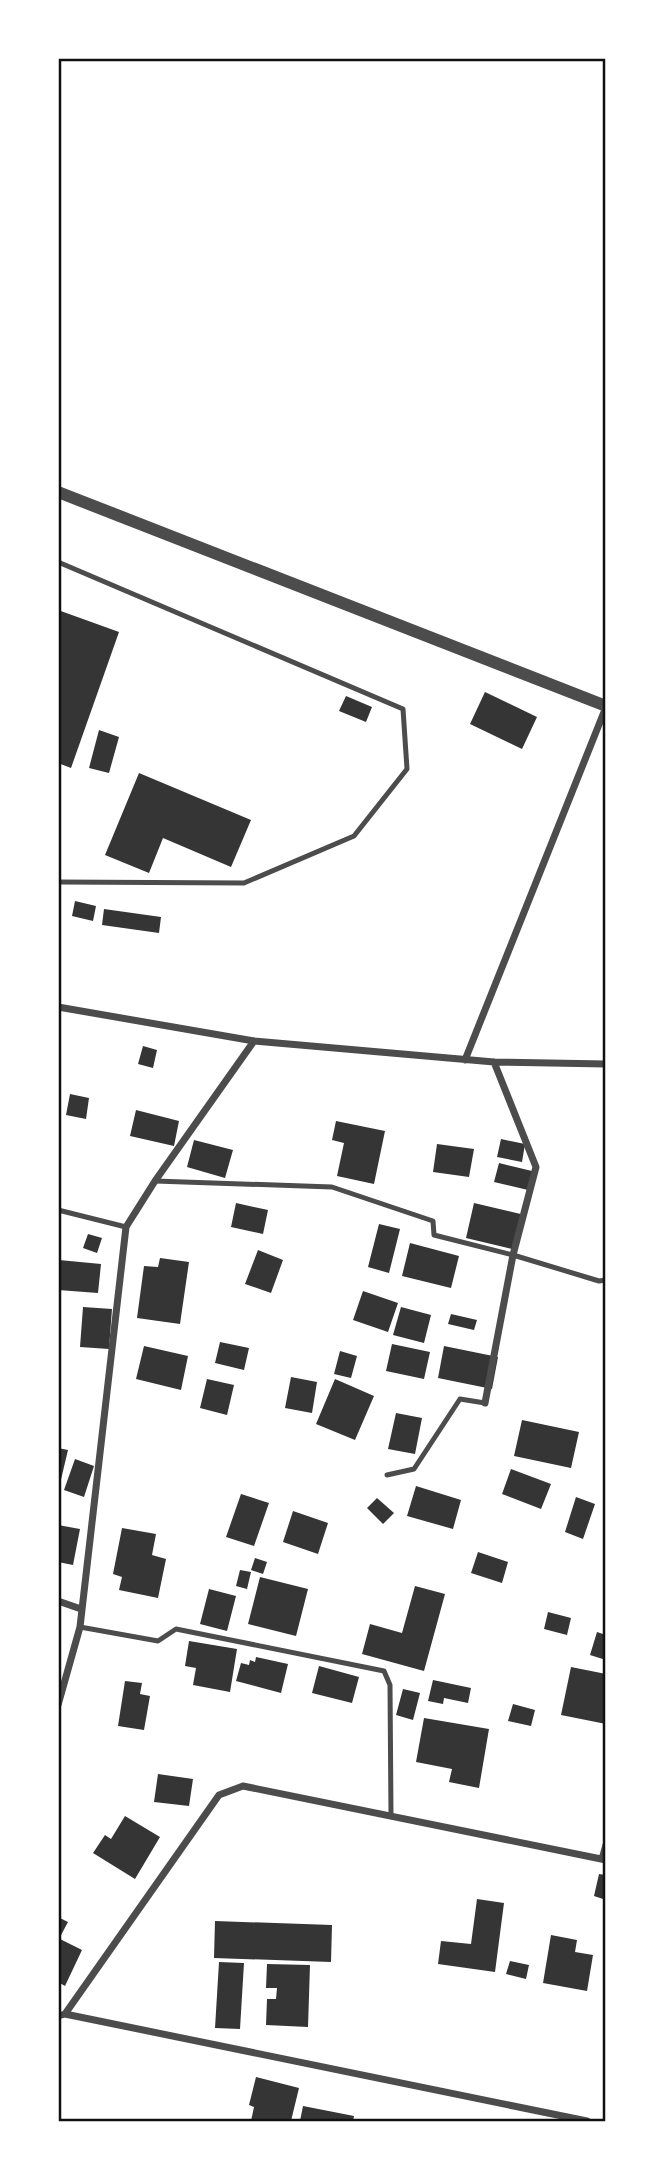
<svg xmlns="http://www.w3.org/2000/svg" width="664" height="2179" viewBox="0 0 664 2179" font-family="Raleway,sans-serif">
<rect width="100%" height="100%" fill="#fff"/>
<path fill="#353535" d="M58,610L119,632L71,768L58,763Z
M485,692L537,717L522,749L470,724Z
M346,696L372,707L366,722L339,711Z
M99,730L119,737L109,773L89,768Z
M139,773L251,820L231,867L163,838L149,873L105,855Z
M75,901L96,906L93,921L72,916Z
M104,909L161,917L159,933L102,925Z
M143,1046L157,1050L153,1068L138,1064Z
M70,1094L89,1098L86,1119L66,1115Z
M136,1110L179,1121L174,1146L130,1136Z
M336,1121L385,1131L374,1184L337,1176L344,1143L332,1140Z
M501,1139L525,1144L522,1162L497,1157Z
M194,1140L233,1150L225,1178L187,1167Z
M437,1144L474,1149L469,1177L433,1172Z
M499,1163L532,1171L528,1190L494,1182Z
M236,1203L268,1210L263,1234L231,1227Z
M474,1203L525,1215L516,1250L466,1238Z
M379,1224L400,1229L389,1273L368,1267Z
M88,1234L102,1238L97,1253L83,1248Z
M410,1243L459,1256L451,1288L402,1276Z
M258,1250L283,1260L271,1293L245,1284Z
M160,1258L189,1262L180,1324L137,1318L144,1266L158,1267Z
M59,1260L101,1264L98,1293L58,1290Z
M363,1291L398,1303L388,1332L353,1320Z
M83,1307L112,1309L109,1349L80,1347Z
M401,1307L431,1315L424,1343L393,1335Z
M451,1314L477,1320L474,1330L448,1324Z
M220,1342L249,1348L244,1370L215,1363Z
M392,1344L430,1352L424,1379L386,1371Z
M144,1346L188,1356L181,1390L136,1379Z
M444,1346L498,1357L492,1389L438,1378Z
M340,1351L357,1356L351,1378L334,1374Z
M291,1377L317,1382L312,1413L285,1408Z
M207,1379L234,1385L227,1415L200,1408Z
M335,1379L374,1396L355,1440L316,1424Z
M396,1413L422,1418L415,1454L388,1449Z
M522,1420L579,1432L571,1468L514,1456Z
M58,1448L68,1450L59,1488H58Z
M75,1459L94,1466L84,1497L64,1490Z
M511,1469L551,1484L541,1509L502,1494Z
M416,1486L461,1500L453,1529L407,1516Z
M241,1494L269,1503L254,1546L226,1537Z
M576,1497L595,1504L583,1539L565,1532Z
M377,1498L394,1513L383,1524L367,1508Z
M293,1511L328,1523L318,1554L283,1542Z
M58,1525L80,1529L73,1565L58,1562Z
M122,1528L156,1534L152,1555L166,1559L158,1598L119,1590L122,1577L113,1574Z
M478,1552L508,1562L502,1583L471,1573Z
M255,1558L267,1562L263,1574L251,1570Z
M240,1570L251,1572L247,1589L236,1586Z
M260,1577L308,1589L296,1636L248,1624Z
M415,1586L445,1594L424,1671L362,1654L370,1624L402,1633Z
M209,1589L236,1596L227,1631L200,1624Z
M548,1612L571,1618L567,1635L544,1629Z
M597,1632L606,1635V1660L590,1655Z
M189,1641L237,1649L230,1692L193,1685L196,1668L185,1666Z
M256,1657L288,1664L281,1693L236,1681L241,1663L249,1665L250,1660L255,1662Z
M319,1666L359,1677L352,1703L312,1693Z
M571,1667L606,1674L604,1704H606V1724L561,1715Z
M433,1680L471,1688L468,1703L444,1698L443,1704L428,1701Z
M125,1681L142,1683L140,1694L150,1696L144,1730L118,1726Z
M403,1689L420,1693L413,1720L396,1715Z
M513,1704L535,1710L531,1726L508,1721Z
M424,1718L489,1729L479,1788L449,1782L452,1769L416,1762Z
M158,1774L193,1779L189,1806L154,1802Z
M125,1816L160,1837L135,1879L93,1853L105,1835L111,1839Z
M599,1874L606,1875V1900L594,1896Z
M477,1899L504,1903L495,1972L438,1964L441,1941L471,1944Z
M58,1917L68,1922L60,1937L58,1936Z
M215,1921L332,1925L331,1962L214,1958Z
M551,1935L577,1940L575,1952L593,1955L587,1991L543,1983Z
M58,1938L82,1950L65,1986L58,1982Z
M510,1961L529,1965L526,1979L506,1974Z
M219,1962L244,1963L240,2029L215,2028Z
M267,1964L310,1965L308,2027L266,2025L267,1999H276L277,1988H266Z
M256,2077L299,2088L291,2121H251L254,2107L249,2105Z
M303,2106L354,2116L353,2121H300Z"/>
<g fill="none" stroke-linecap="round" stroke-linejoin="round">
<path stroke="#4c4c4c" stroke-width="5" d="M58,562L403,709L407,769L354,836L244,883L58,882
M155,1181L332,1187L433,1221L434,1235L513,1255L599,1281L606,1280
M58,1210L126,1227
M387,1475L414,1469L460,1399L485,1403
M80,1627L158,1641L176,1629L384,1671L390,1685L391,1815"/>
<path stroke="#4c4c4c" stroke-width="7" d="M58,1007L254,1041L494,1062L606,1064
M465,1060L606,707
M485,1403L513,1255L536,1167L494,1062
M58,1601L81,1609
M58,1705L80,1627L126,1227L155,1181L254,1041
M602,1859L606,1845
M65,2014L219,1795L243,1786L606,1860
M58,2016L65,2014L587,2121"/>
<path stroke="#4c4c4c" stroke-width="12" d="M58,492L606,706"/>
</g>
<rect width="664" height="2179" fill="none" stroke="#ffffff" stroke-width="119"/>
<rect x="60" y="60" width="544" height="2060" fill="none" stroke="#111" stroke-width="2.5"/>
</svg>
